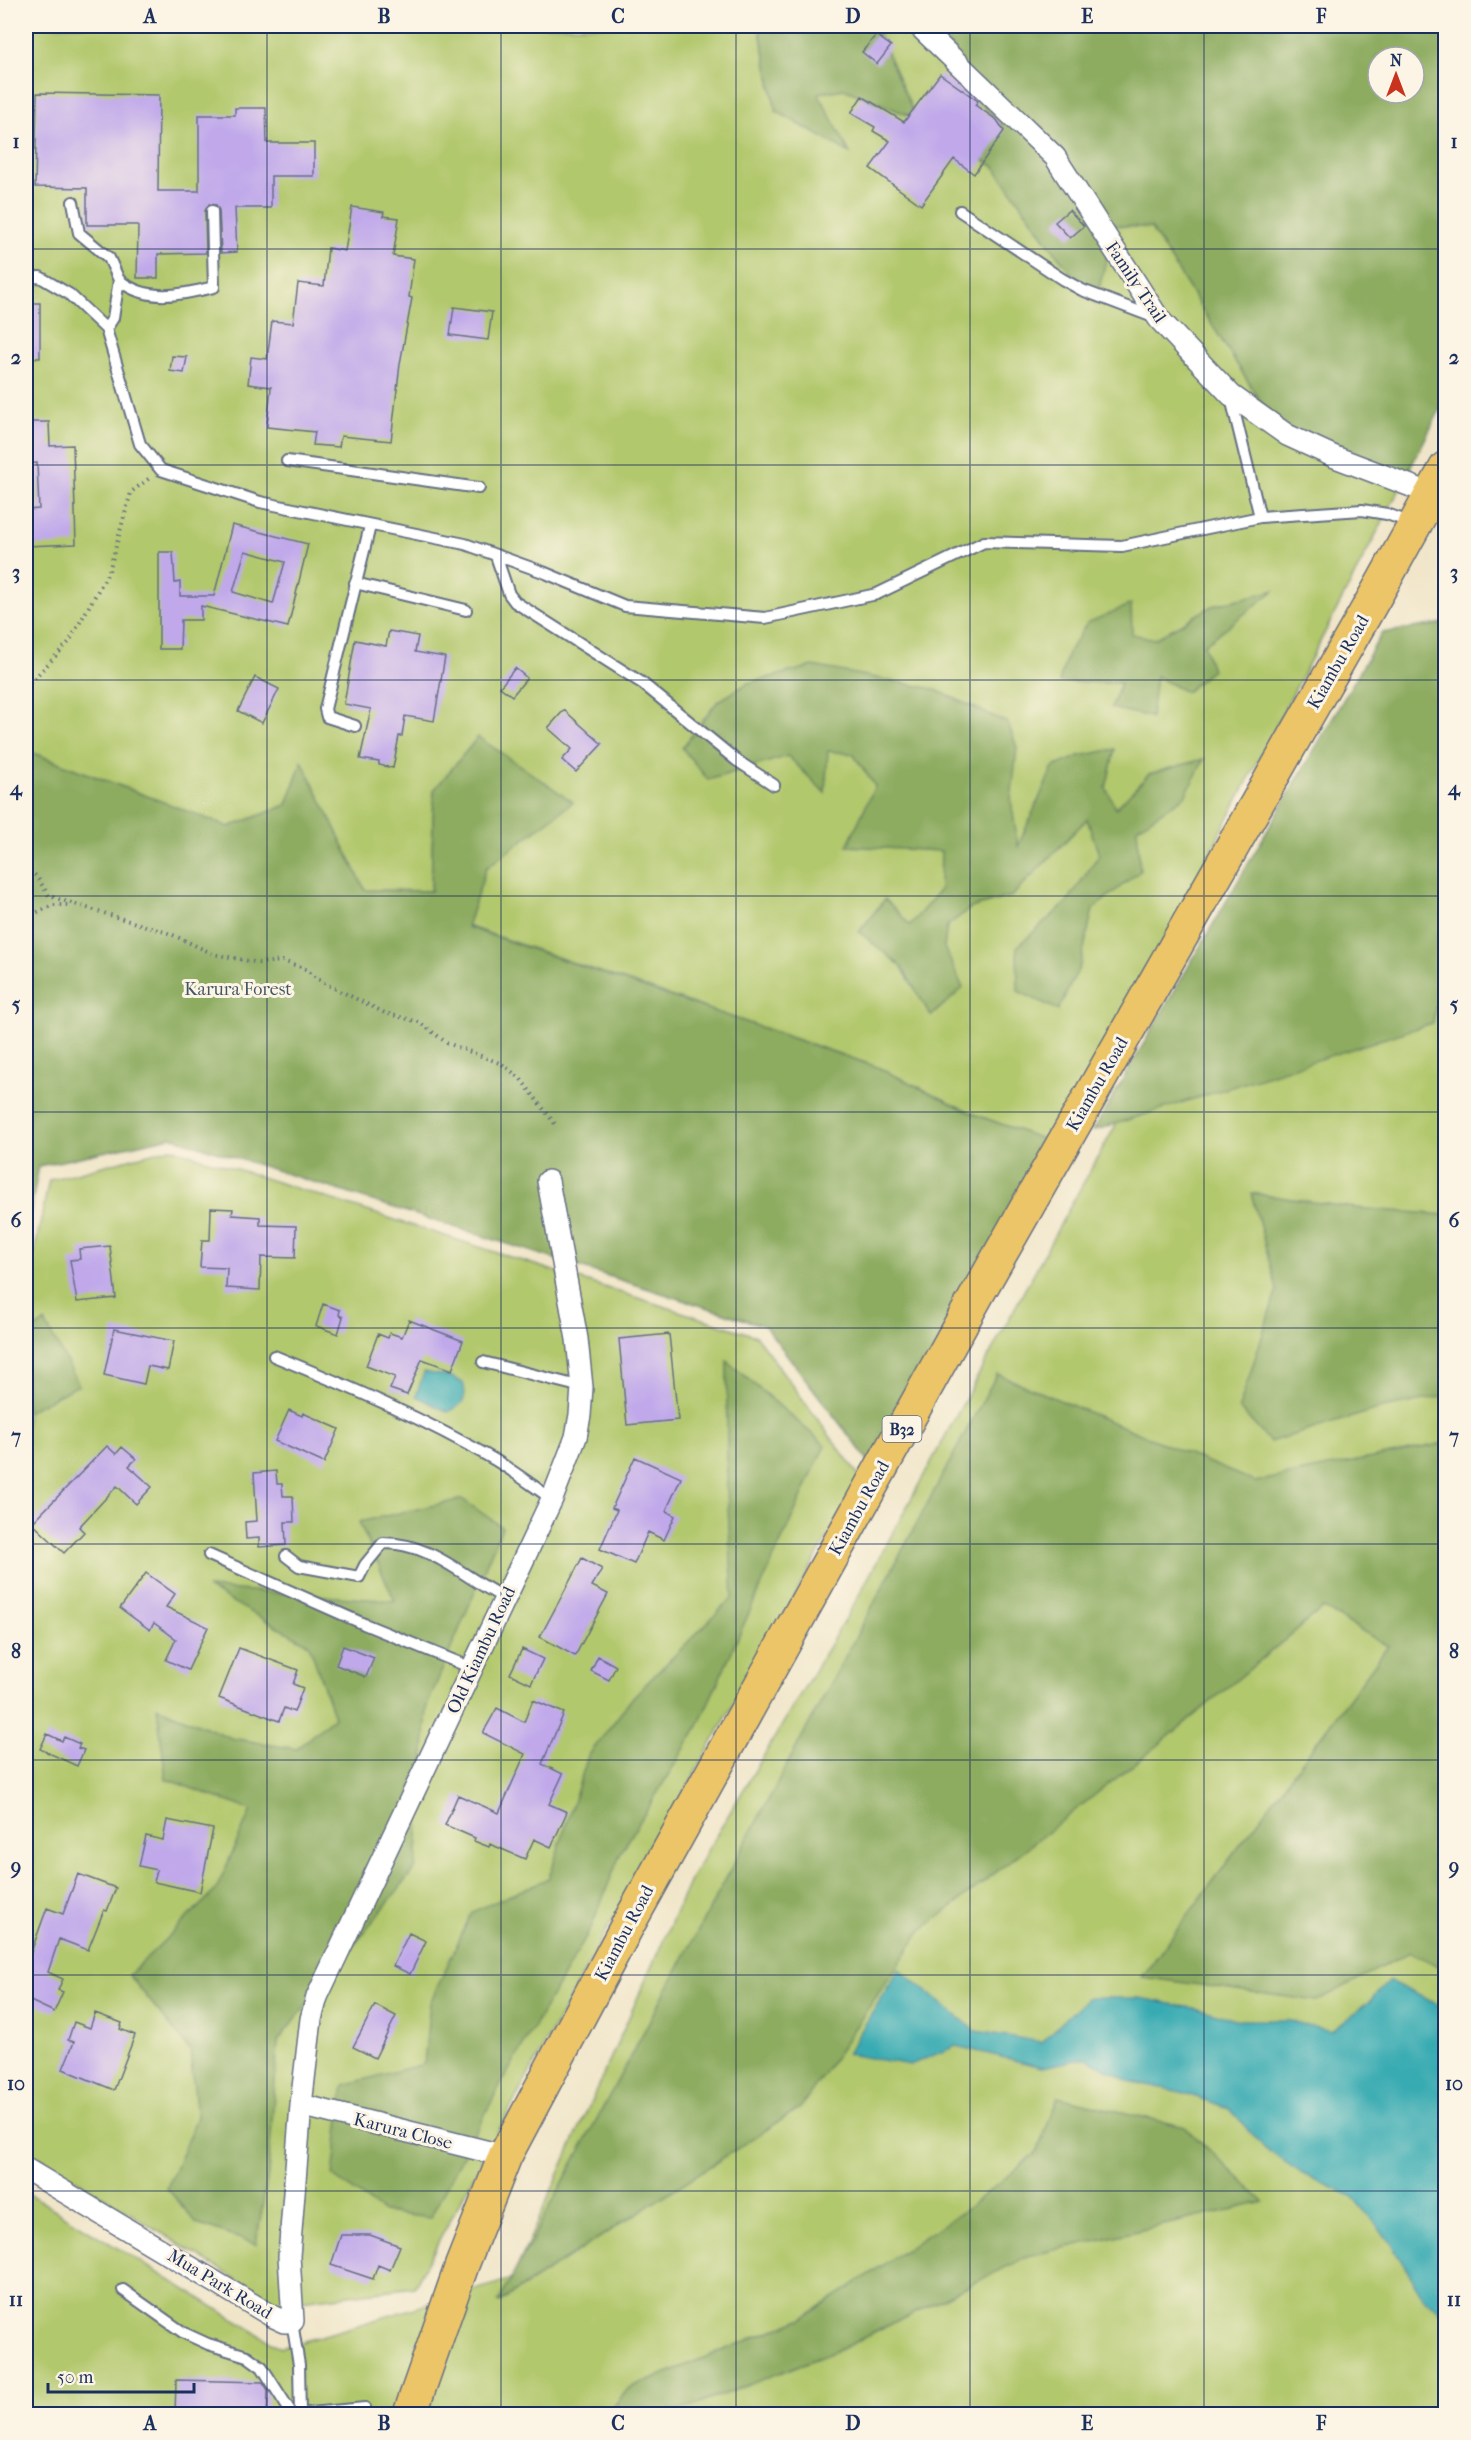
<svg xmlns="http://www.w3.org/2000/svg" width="1471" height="2440" viewBox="0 0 1471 2440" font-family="'IM FELL French Canon',serif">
<rect width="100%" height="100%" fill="#fcf5e5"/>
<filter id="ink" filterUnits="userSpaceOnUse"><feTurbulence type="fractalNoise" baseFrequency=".0167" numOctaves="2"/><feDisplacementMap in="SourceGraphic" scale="12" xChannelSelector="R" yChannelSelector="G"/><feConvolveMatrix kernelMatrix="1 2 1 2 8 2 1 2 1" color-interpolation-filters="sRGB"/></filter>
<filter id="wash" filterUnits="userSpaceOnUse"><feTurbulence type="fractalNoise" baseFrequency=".008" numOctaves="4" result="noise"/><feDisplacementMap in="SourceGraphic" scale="24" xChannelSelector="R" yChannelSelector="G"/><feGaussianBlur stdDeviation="1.35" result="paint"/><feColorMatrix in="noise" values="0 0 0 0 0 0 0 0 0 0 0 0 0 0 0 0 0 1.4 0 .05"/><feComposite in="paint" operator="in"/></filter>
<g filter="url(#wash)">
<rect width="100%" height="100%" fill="#f0e5c8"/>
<path fill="#b2c86d" stroke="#667c66" stroke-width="1.5" d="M26,26H759L776,111L849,152L817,93L844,89L916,118L875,26H934L955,49L953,71L1002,127L973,153L994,166L1052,248L1095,303L1115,225L1151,228L1276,426L1401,486L1058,1145L974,1114L877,1067L467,926L486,868L572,802L434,790L431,891L365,890L302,762L287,805L229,827L31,752L26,774Z
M1445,635V2414H26V2192L281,2348L512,2279L692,1876L853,1606L1067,1212L1383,650Z
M171,1148L756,1336L861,1478L611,1922L414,2287L276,2304L26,2149V1293L49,1180Z"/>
<path fill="#8dac60" stroke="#546e5f" stroke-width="1.5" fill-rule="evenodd" d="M759,26H875L916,118L844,89L818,93L850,153L776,111Z
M934,26H1445V400L1401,486L1276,426L1151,228L1115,225L1095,304L1052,248L994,166L972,153L1002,126L953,71L954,49ZM1378,57H1414V93H1378Z
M1275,590L1204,645L1212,670L1186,692L1156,676L1151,717L1111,708L1121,683L1059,682L1068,653L1087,623L1131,604L1132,634L1155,639L1212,606Z
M1445,623L1446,939L1433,1023L1093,1131L1382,633Z
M813,666L934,689L1008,723L1017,748L1011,800L1018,846L1053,767L1080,756L1115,749L1106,788L1116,808L1149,774L1204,759L1185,796L1137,828L1140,871L1093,909L1080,966L1058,1010L1018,991L1017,947L1068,901L1099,855L1087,819L1012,896L971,908L947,926L944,947L963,988L931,1016L901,966L859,932L885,899L910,925L940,890L941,851L847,846L875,786L853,754L828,751L825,793L788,756L708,780L682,748L717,702L748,683Z
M478,737L573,802L486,868L467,927L877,1067L974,1114L1058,1145L883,1480L765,1326L171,1137L39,1166L26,1235V774L30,752L229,827L287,805L302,761L365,890L431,891L434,790Z
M1251,1193L1355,1208L1445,1215V1396L1382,1408L1270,1442L1239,1408L1277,1290Z
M45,1322L79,1385L26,1412V1334Z
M727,1361L825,1445L697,1728L621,1852L591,1928L502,2082L430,2218L384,2212L333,2176L344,2085L424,2064L430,2003L472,1912L549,1878L588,1756L633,1697L733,1597L727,1489Z
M997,1374L1255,1482L1445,1443V1969L1410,1952L1317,2001L1142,1977L1388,1646L1323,1608L1161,1743L921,1931L800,2108L498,2303Z
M462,1499L502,1527L427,1706L416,1867L278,2041L268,2174L256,2244L197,2224L167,2188L197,2117L190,2050L129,1975L216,1890L251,1810L166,1779L157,1707L231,1738L296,1749L334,1717L309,1644L207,1588L395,1601L359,1522Z
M1058,2097L1185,2127L1264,2202L1028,2256L841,2349L694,2406L658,2414H607L629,2388L803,2318L968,2208L1037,2152Z"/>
<path fill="#39abb2" stroke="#2a6d88" stroke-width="1.5" d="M424,1372L452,1377L463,1383C468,1399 463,1405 448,1412L416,1396Z
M899,1969L976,2031L1042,2042L1087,1998H1139L1198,2009L1239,2020H1286L1331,2031L1370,2001L1389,1981L1445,2008V2315L1426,2301L1389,2241L1353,2197L1303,2174L1267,2150L1228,2108L1181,2092L1128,2081L1087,2058L1042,2067L956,2046L910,2065L847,2054Z"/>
<g id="blocks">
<path fill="#c0a8ea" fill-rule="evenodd" d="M876,35L891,46L877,64L862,52Z
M940,74L978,101L975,105L997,120L1004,131L974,174L954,159L921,205L870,168L890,141L873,131L875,127L851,113L862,96L904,122Z
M37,93L159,95L158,191H199V115H235V108H266L267,143H314V176H271V208H235L237,252L221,253L219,210L216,205L209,204L205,211L206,253L158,254V278H137L138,225H87V188L35,187Z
M352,207L384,212L383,216L399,218L393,256L414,259L409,297L412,298L400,364L391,441L341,436L339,447L313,445L315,432L267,427L271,387L248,384L251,357L267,359L272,321L293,323L298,283L324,286L328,248L345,251Z
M1069,210L1084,226L1070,238L1055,222Z
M26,303H40V358H26Z
M454,307L492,312L488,340L450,335Z
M172,356L187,357L184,373L170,371Z
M26,422H49L50,446L73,445L76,544L26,546V510L39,509L37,463L26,464Z
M232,525L308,544L288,627L201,606V620H181L180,649H159V552H173L175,583L180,582V596H214ZM245,551L285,562L273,604L233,592Z
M389,631L418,636L415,652L445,657L434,721L405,716L402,736H399L393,768L379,765V762L360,759L371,709L344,704L355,640L386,646Z
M515,668L527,678L512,696L500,687Z
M255,677L279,689L262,723L238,711Z
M564,710L602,744L576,772L562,760L572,749L548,728Z
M211,1208L233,1209L232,1215L260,1217V1225L296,1226L295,1258L261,1257L260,1290L226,1288L227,1268L200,1267L202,1240H210Z
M110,1246L116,1298L77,1302L70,1260L80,1259L79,1249Z
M323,1304L340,1310L339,1315L343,1317L338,1334L316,1326Z
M409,1320L463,1341L452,1370L422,1359L407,1395L390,1389L395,1377L366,1366L378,1334L388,1338L390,1333L402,1337Z
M114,1329L174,1341L168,1370L148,1366L144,1384L104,1375Z
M669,1334L678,1420L627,1425L619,1339Z
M289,1410L302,1416L303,1413L339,1429L324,1463L275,1441Z
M107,1446L116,1454L122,1447L136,1459L129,1466L152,1487L136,1504L117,1486L79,1527L84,1532L64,1553L32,1523Z
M635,1457L681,1478L666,1511L675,1516L664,1540L648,1532L634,1564L600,1549L617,1510L612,1508Z
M276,1471L277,1484H282L283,1496H293L294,1522H285L286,1545L259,1547V1538L246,1539L245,1522L257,1521L254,1473Z
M582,1558L602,1569L592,1586L608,1594L575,1656L540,1637Z
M146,1573L175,1594L166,1607L208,1627L188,1670L166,1660L176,1639L154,1623L150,1630L120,1608Z
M343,1646L374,1658L366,1677L336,1665Z
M239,1648L298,1670L293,1684L303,1688L294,1712L284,1708L279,1721L219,1698Z
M522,1649L543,1659L531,1684L510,1674Z
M598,1656L616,1666L609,1680L591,1671Z
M533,1700L564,1713L542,1764L563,1774L549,1804L567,1812L551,1847L534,1839L525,1859L490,1844L489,1847L474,1841L475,1838L445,1825L458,1795L499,1813L525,1754L483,1733L497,1708L524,1722Z
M47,1734L62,1741L64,1737L80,1744L78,1748L84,1750L77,1766L40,1749Z
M167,1820L213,1829L200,1892L154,1882L157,1870L139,1866L146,1836L163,1840Z
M78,1874L116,1888L107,1911L104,1910L88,1950L59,1939L48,1972L63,1979L58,1990L63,1992L54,2012L26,1999V1966L47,1908L63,1914Z
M409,1933L426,1941L410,1974L393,1966Z
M375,2005L396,2016L375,2058L353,2047Z
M95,2013L122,2023L120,2029L135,2035L114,2090L63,2069L74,2042L68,2040L74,2022L90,2028Z
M341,2235H370L400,2246L390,2270L378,2265L373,2279L331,2265Z
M176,2380L263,2382L268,2390L267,2415H175Z"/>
</g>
</g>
<g filter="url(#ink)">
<use href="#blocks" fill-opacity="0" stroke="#666f83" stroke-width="1.5"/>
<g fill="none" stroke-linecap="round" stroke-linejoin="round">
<defs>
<path id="lane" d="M73,202L79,233L109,258L119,280
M960,211L1062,279L1082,290L1156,318
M26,278L40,277L69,294L106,329L140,444L161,470L260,502L465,544L543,572L625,606L765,618L877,594L984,542L1122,546L1260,517L1362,510L1387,514L1412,523
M106,329L113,318L119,280C147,303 181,295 214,287L212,211
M1231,398L1260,517
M287,461L479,488
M496,556L509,594L515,602L642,683L736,760L774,785
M355,583L466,610
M355,726L327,717L325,709L370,526
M274,1356C350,1387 425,1419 495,1460C515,1472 533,1486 552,1499
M483,1362L582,1387
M209,1555L364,1624L472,1668
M286,1556L299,1566L359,1577L365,1565L383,1543C432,1543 464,1578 505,1598
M123,2290L184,2333L208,2344L247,2356L262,2367L292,2414
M292,2322L299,2365L300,2414
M300,2414L365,2408"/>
<path id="street" d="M919,26L1055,157L1159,319L1231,395L1287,435L1335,457L1432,494
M301,2105L505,2156
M26,2169L272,2316L285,2322L293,2321L289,2256L301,2105L311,2019L317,1997L552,1499L576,1437L580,1415L582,1387L577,1339L548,1181"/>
<path id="highway" d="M410,2414L462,2265L505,2156L625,1930L978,1293L1382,584L1446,468"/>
</defs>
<use href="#lane" stroke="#666f83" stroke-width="14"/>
<use href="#street" stroke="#666f83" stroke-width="24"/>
<use href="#highway" stroke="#666f83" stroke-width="36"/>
<path stroke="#666f83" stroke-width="4" stroke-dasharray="1.5 4.5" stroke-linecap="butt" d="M26,687L69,642L109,571L131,492L151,477
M26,866L37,877L49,896L171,934L213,954L259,963L282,961L304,968L322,982L385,1013L419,1022L447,1043L502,1064L520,1078L555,1124
M26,916L31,915L53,905H70"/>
<use href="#lane" stroke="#fff" stroke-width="10"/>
<use href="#street" stroke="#fff" stroke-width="21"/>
<use href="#highway" stroke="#edc569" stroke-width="33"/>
</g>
</g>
<path fill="none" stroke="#1b2f5e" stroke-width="1.5" stroke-opacity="0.55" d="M267,26V2414M501,26V2414M736,26V2414M970,26V2414M1204,26V2414M26,249H1446M26,465H1446M26,680H1446M26,896H1446M26,1112H1446M26,1328H1446M26,1544H1446M26,1760H1446M26,1975H1446M26,2191H1446"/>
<g text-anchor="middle" stroke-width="6" stroke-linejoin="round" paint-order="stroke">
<rect fill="#fcf5e5" stroke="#5e6a86" stroke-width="1.5" x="882.5" y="1416" width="39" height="26" rx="4.5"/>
<g font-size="16" font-weight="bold" fill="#1b2f5e">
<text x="902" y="1435">B32</text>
</g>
<g font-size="18" fill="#1b2f5e" stroke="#fcf5e5">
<text transform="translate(1136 282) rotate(56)" y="6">Family Trail</text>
<text transform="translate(1338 662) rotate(-60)" y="6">Kiambu Road</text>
<text transform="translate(1097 1084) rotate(-60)" y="6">Kiambu Road</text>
<text transform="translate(859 1508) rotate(-61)" y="6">Kiambu Road</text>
<text transform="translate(481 1650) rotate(-65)" y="6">Old Kiambu Road</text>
<text transform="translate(624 1933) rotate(-62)" y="6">Kiambu Road</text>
<text transform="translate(403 2131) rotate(14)" y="6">Karura Close</text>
<text transform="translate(220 2284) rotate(31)" y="6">Mua Park Road</text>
</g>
<g font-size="18" fill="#415562" stroke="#fcf5e5">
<text x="238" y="995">Karura Forest</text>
</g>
</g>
<rect width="1471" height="2440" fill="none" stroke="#fcf5e5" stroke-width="66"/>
<g transform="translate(1396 75)"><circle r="28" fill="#fcf5e5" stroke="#a2a6af" stroke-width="1.5"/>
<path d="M0-4.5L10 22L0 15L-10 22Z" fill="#c8321e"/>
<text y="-9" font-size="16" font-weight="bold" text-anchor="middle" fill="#1b2f5e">N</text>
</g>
<path d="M48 2383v9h146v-9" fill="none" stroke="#1b2f5e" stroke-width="3"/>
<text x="57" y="2383" font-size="18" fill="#1b2f5e" stroke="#fcf5e5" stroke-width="4.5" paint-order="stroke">50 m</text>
<rect x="33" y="33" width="1405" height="2374" fill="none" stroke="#1b2f5e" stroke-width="2"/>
<g font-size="20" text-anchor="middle" font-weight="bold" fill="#1b2f5e">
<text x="150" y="23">A</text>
<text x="384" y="23">B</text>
<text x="618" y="23">C</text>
<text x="853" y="23">D</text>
<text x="1087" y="23">E</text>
<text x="1321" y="23">F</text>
<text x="16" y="148">1</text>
<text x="1454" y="148">1</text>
<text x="16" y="364">2</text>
<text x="1454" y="364">2</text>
<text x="16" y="579">3</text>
<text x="1454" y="579">3</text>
<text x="16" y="795">4</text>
<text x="1454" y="795">4</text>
<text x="16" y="1011">5</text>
<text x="1454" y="1011">5</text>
<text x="16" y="1227">6</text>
<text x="1454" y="1227">6</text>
<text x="16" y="1443">7</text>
<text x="1454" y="1443">7</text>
<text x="16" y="1658">8</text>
<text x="1454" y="1658">8</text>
<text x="16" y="1874">9</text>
<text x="1454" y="1874">9</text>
<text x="16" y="2090">10</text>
<text x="1454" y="2090">10</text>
<text x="16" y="2306">11</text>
<text x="1454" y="2306">11</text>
<text x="150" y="2430">A</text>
<text x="384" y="2430">B</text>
<text x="618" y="2430">C</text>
<text x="853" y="2430">D</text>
<text x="1087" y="2430">E</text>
<text x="1321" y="2430">F</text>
</g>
</svg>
